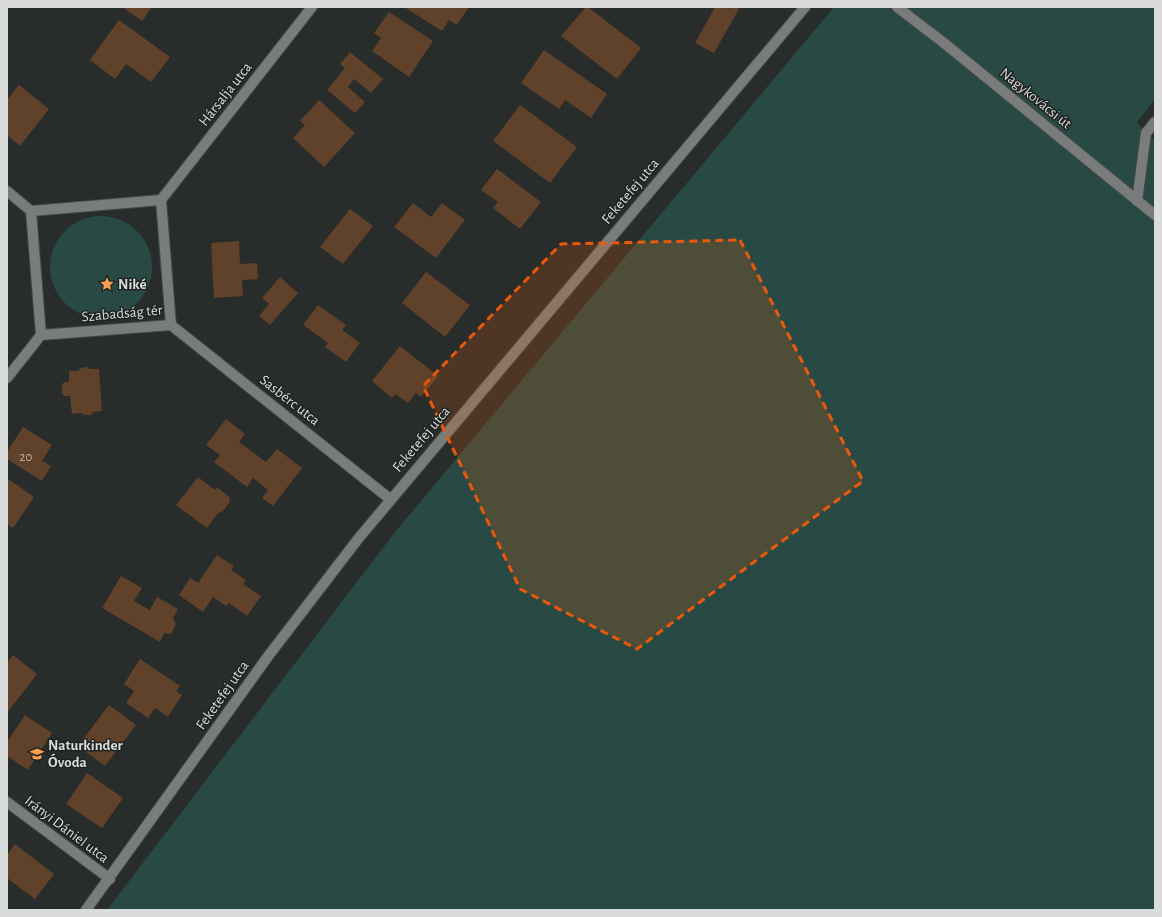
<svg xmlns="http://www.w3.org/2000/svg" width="1162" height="917" viewBox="0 0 1162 917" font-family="'Alegreya Sans',sans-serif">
<rect width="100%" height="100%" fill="#282c2b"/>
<path fill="#294a44" d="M834,7H1155V99L1137,122L1146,133L1155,140V910H107L395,532Z
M50 267a51 51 0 1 1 102 0a51 51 0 1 1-102 0Z"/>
<path fill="#60412a" d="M122,7H152L142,21Z
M404,7H469L457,25L449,20L442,31Z
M586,7H588L641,48L617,79L561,36Z
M715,7H740L714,53L695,43Z
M389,12L433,41L409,77L372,51L381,38L374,33Z
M119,20L170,57L151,82L126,64L115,79L90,60Z
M544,50L607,94L591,118L565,100L559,109L521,83Z
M350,52L383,79L371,93L354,79L348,87L365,102L355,113L327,90L345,68L340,64Z
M19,85L49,109L20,146L7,135V100Z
M319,100L355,133L324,167L293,138L305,125L300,121Z
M520,105L577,147L550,183L493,141Z
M497,169L541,202L520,229L493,208L498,202L481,190Z
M413,203L431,217L442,203L465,220L436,258L394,227Z
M350,209L373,226L343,264L320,247Z
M239,241L240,264L257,263L258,279L242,280L243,296L214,298L211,243Z
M426,272L470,305L445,337L402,303Z
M280,277L298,293L270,325L259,316L269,304L262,298Z
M318,305L346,325L342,330L360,343L346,362L325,347L328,343L303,325Z
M400,346L438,376L421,397L416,393L408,403L395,394L392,398L372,381Z
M87,367L90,369H99L102,411L93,412L91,415H84L81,413L72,414L70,396H65L62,394V385L64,382H69V371H78L81,368Z
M226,419L245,434L239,442L266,462L277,449L302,468L273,506L262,498L268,490L253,478L247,487L214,462L220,455L206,445Z
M23,427L52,445L42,461L51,466L42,481L7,459V452Z
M198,477L215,490L217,487L229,497L230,502L222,512L218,513L207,528L176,505Z
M7,478L34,497L13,528L7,524Z
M217,555L234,566L231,570L246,580L243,584L261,596L247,616L229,603L226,606L213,597L203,612L179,595L190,578L198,583Z
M121,576L142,588L134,601L150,610L157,597L178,609L173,618L176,624L171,634L164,633L160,642L102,608Z
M13,655L37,674L7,713V663Z
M140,659L180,686L176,691L182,695L168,717L155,708L148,718L126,703L134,691L124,684Z
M109,705L136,725L105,766L78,746Z
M25,715L52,733L28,770L7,756V742Z
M87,773L123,798L102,828L66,804Z
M15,844L54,874L35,899L7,878V855Z"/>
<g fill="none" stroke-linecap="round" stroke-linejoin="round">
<defs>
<path id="minor" d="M7,191L31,211
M161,200L312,7
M1137,201L1146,133L1155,122
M31,211L161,200
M31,211L41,335
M171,325L390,499
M41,335L171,325L161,200
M7,378L41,335
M7,802L110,879
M86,910L269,655L358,539L805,7"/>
<path id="tertiary" d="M897,7L944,43L1155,215"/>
</defs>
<use href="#minor" stroke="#454948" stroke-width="12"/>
<use href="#tertiary" stroke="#454948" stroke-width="12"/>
<use href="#minor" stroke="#787d7c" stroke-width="10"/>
<use href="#tertiary" stroke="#787d7c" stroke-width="10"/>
</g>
<path fill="#e8590c" fill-opacity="0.2" stroke="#e8590c" stroke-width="3" stroke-dasharray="8 5" stroke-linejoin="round" d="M740,240L863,481L637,649L520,589L423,386L561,244Z"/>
<defs>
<symbol id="sight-bare" viewBox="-9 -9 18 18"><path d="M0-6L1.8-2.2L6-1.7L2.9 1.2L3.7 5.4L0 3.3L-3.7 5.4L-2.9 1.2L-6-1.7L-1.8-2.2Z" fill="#fb9e51" stroke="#1f2322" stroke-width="2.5" paint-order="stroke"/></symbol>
<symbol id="school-bare" viewBox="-9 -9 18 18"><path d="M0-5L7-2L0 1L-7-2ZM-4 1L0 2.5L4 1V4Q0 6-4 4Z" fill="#fb9e51" stroke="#1f2322" stroke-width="2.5" paint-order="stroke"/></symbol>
</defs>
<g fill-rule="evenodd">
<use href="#sight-bare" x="97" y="274" width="20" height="20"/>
<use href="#school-bare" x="27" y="744" width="20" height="20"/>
</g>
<g text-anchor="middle" stroke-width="3" stroke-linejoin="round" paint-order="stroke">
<g font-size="13" fill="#bbb5af">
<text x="26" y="461">20</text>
</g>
<g font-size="15" fill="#d9dcdb" stroke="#1f2322">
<text transform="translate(225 94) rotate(-52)" y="5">Hársalja utca</text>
<text transform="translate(1036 98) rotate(39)" y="5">Nagykovácsi út</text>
<text transform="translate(630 191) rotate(-50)" y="5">Feketefej utca</text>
<text transform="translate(122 313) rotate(-5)" y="5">Szabadság tér</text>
<text transform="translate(290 400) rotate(38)" y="5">Sasbérc utca</text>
<text transform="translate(421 439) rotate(-50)" y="5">Feketefej utca</text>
<text transform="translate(222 695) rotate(-55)" y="5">Feketefej utca</text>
<text transform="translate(67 829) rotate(37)" y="5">Irányi Dániel utca</text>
</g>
<g font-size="15" font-weight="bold" fill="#d9dcdb" stroke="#1f2322" text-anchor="start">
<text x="118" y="289">Niké</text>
<text x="48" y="750">Naturkinder<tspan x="48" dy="17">Óvoda</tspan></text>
</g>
</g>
<rect width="1162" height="917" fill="none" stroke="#d9dcdb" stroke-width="16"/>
</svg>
